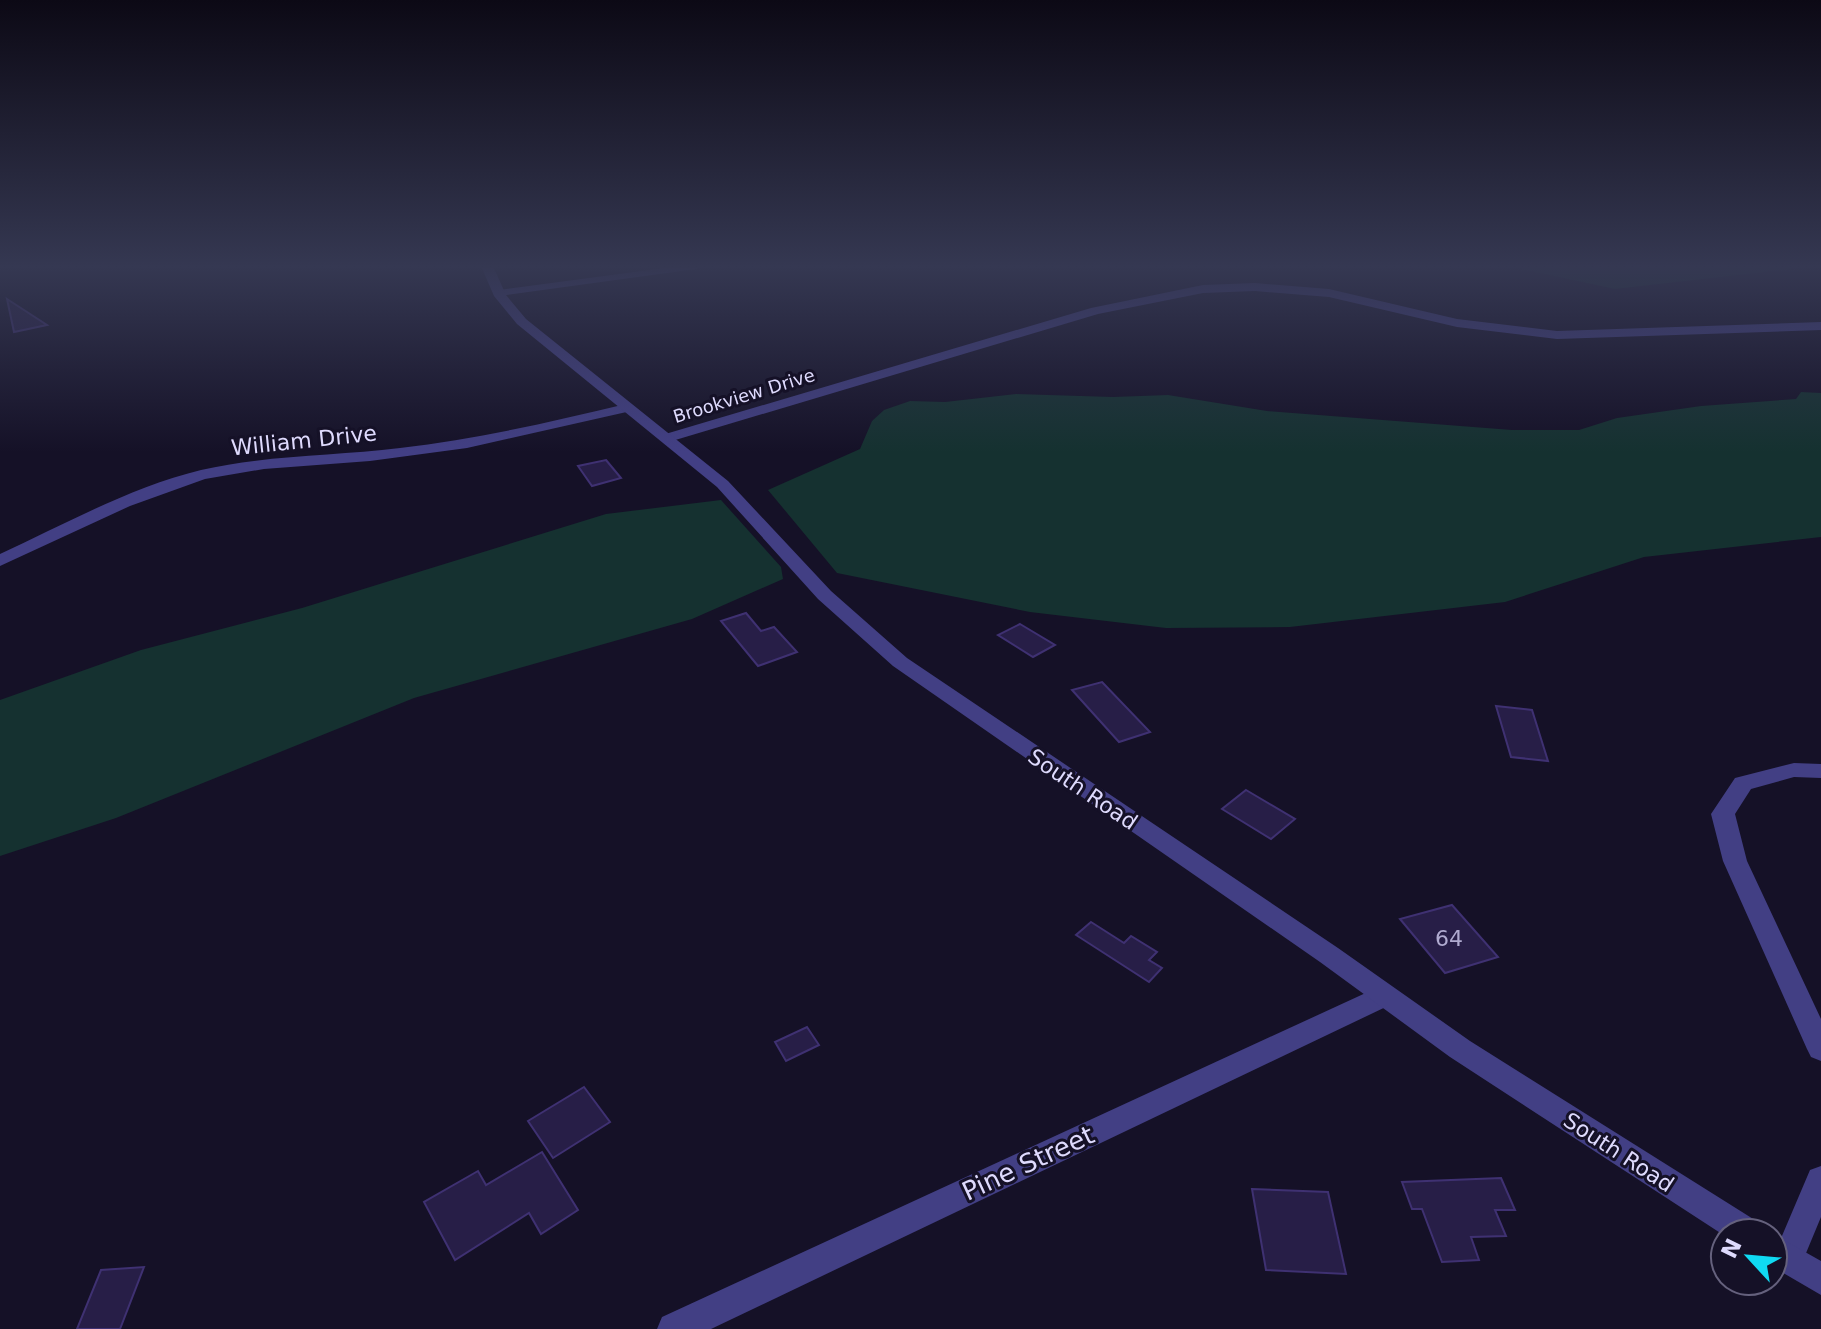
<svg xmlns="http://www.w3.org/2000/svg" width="1821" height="1329" viewBox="0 0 1821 1329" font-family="'DejaVu Sans',sans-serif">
<rect width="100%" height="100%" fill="#151127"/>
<path fill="#153130" d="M1507,266H1818L1615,289Z
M1801,392L1821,393V537L1644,557L1505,602L1290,627L1166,628L1030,612L837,573L768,490L860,449L872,421L884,410L910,401L945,402L1016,394L1113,397L1168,395L1267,411L1512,430H1579L1617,418L1701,406L1796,399Z
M721,500L781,567L783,579L692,619L414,698L116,818L0,856V700L141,650L302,608L606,514Z"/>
<path fill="#271e47" stroke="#3f3172" stroke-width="2" d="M7,299L47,325L14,332Z
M606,460L621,478L592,486L578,466Z
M746,613L761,631L774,627L797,652L758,666L721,621Z
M1020,624L1055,645L1033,657L998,635Z
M1102,682L1150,732L1119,742L1072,690Z
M1496,706L1532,710L1548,761L1511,757Z
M1246,790L1295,819L1271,839L1222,809Z
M1452,905L1498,957L1445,973L1400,919Z
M1091,922L1124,943L1131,936L1157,952L1149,960L1162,968L1149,982L1076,935Z
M807,1027L819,1045L786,1061L775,1042Z
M584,1087L610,1122L553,1158L528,1121Z
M542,1152L578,1210L541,1234L529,1213L455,1260L424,1202L478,1171L486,1185Z
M1501,1178L1515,1210H1495L1506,1236L1471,1237L1479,1260L1442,1262L1422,1209H1412L1402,1182Z
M1252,1189L1328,1192L1346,1274L1266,1270Z
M144,1267L120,1329H77L101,1270Z"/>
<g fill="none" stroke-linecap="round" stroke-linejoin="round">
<path fill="#423f84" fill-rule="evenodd" d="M679,266H700L696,269L499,296L495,293L499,290Z"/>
<path fill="#423f84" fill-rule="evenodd" d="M1255,283L1329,289L1457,319L1557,331L1821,322V330L1557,339L1457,327L1329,297L1255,291L1203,293L1098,314L672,441H662L659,438L662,435L1091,308L1203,285Z
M626,404L633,408L631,411L467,448L370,461L264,469L205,479L130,506L0,566V554C65,524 131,487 201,470C266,455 334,456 400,448C477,439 551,422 626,404Z
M1794,763L1821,764V778L1794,777L1751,789L1735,814L1747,861L1821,1019V1061L1811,1057L1807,1049L1723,861L1711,814L1735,778Z
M1383,985L1392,988L1396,996L1392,1004L711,1329H657L662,1317Z
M1821,1166V1217L1799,1270L1788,1274L1777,1270L1773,1257L1810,1170Z"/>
<path fill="#423f84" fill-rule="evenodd" d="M481,266H493L506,295L526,319L728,481L831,591L907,658L1338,948L1470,1041L1758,1222L1763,1233H1725V1236L1450,1057L1320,962L893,666L818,599L717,487L517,324L494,296Z
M1773,1234L1821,1261V1295L1773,1267Z"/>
</g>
<linearGradient id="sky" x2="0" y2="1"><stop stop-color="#0c0915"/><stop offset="0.59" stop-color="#353852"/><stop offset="1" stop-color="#353852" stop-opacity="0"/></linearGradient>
<rect width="1821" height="452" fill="url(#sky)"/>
<g text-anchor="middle" stroke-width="6" stroke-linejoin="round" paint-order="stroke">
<g font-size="18" fill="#dedafd" stroke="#151127">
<text transform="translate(744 396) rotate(-17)" y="6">Brookview Drive</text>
</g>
<g font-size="22" fill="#dedafd" stroke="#151127">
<text transform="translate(304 440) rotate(-6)" y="8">William Drive</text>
<text transform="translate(1083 789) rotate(34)" y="8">South Road</text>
<text transform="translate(1619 1152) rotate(33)" y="8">South Road</text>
</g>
<g font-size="22" fill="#b0abd0">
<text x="1449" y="946">64</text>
</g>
<g font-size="26" fill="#dedafd" stroke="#151127">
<text transform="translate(1028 1163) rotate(-25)" y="9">Pine Street</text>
</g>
</g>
<g transform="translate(1749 1257) rotate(296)"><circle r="38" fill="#151127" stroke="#65617d" stroke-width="2"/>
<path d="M0-6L14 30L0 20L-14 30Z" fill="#10daf3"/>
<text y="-12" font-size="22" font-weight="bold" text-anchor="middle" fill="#dedafd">N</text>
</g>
</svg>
